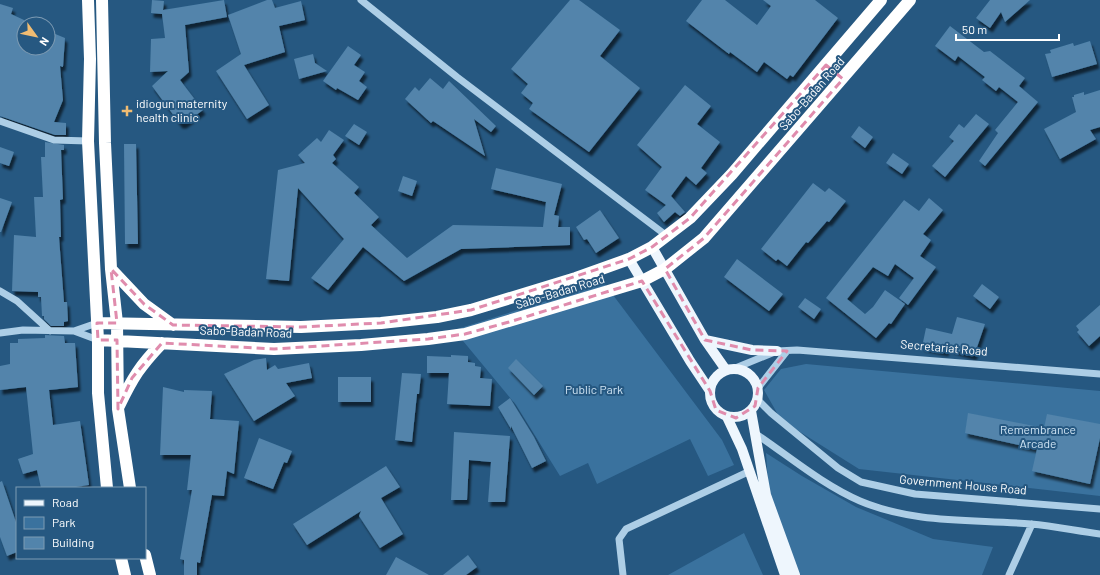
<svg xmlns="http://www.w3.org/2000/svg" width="1100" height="575" viewBox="0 0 1100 575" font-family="Barlow,sans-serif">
<defs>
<filter id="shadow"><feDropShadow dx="2.5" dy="4.5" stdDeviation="1" flood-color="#0009"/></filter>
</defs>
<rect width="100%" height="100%" fill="#265881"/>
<path fill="#3a729e" d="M604,283L722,440L734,465L708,476L690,439L597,484L588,463L560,476L516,405L454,330Z
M806,364L1100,391V496L859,469L781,420L764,390L781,369Z
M766,453L802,476L856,507L933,539L993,547L982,575H798L769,498Z
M744,533L763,575H668Z"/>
<path fill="#5284ab" filter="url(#shadow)" d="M152,0L164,1L163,10L224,0L227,17L185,25L189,72L180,80L203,110L184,124H180L152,86L168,71L150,72L151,39L165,38L162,14L151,13Z
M267,0H272L275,8L301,1L305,20L279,26L285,52L244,65L269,105L247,119L216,71L241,54L228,15Z
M570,0H579L620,30L600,56L640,88L589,152L529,109L533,103L521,93L528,84L511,69Z
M702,0H725L757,25L771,6L763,0H815L838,18L793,77L790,75L787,79L764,62L757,72L730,52L729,54L686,21Z
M990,0H1030L1005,22L1001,12L990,28L976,18Z
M0,4L13,8L11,14L24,20V48H48V31L65,38L63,67L60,66L63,100L54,122L66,123V135H55L0,116Z
M950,26L984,52L990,51L1025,78L1019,86L1038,102L985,166L979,161L998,133L995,130L1018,102L999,87L996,91L982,80L985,77L958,56L955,61L935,46Z
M1090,41L1097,64L1052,77L1045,54L1051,53L1050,50L1073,43L1074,46Z
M348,46L361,55L354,65L365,72L359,81L367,87L358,100L337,88L336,90L323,81Z
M313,54L315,63L327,71L299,79L294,59Z
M430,78L443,89L449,81L496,126L491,132L474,119L485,156L433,121L431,123L405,99L415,87L419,91Z
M685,85L711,106L697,124L720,142L701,168L707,173L696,185L686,176L671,196L685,212L680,216L675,212L664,222L657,213L666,205L645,190L662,167L637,145Z
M1100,90V127L1090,130L1096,139L1060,159L1044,129L1076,112L1072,97H1074V95L1084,92V95Z
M976,114L989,124L945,177L932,166L954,141L949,137L959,124L964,128Z
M354,124L367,132L359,145L345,136Z
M859,126L873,137L865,148L851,137Z
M329,130L344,140L333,155L336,159L332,163L359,187L354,193L379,217L371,225L407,258L453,225L543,227L546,202L491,189L496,168L562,184L554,215L559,216L558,227H570V245L461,249L404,281L363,247L328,290L311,278L344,239L298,188L289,281L266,279L278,170L305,163L298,155L317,138L321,142Z
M45,142L64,145V150H61L63,199L60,200L61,237H59L64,302H67L68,321L64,322V326H51L44,319V316H42L41,297H38V292L12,291L14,235L36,237L34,197H43L41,157H45Z
M124,144H136L138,244H125Z
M0,147L14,152L9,166L0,163Z
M893,153L909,164L902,174L886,163Z
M403,176L417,181L412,196L398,191Z
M813,183L825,192L829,188L846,201L829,222L827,221L808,243L806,242L787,266L778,259L776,261L761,249Z
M0,198L12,202L1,232H0Z
M929,198L943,210L923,234L931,240L920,256L936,267L908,305L899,298L914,278L895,264L888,276L873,267L847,299L865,314L873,307L885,290L905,304L891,324L889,323L876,338L826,298L904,200L919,211Z
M600,210L619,238L596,253L587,239L584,240L576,227Z
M737,259L783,294L769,311L724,277Z
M982,284L999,297L990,309L973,296Z
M805,298L821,309L814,319L798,307Z
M1100,305V336L1089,346L1077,332L1079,330L1076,326Z
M957,317L985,324L974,356L947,348L946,352L922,347L926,328L952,334Z
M45,335L64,336L65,343H75L78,387L49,390L53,425L80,421L89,485L69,488H41L37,470L23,474L18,459L33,454L26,387L0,390V366L10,364V343H18V339L45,338Z
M451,355L468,356V362L475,363V366L481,367L480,378L492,379L490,406L447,404L449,373H427V356L451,357Z
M266,358L267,370L275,365L278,369L309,363L312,378L286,383L295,396L254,421L224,374L254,360Z
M516,359L543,386L534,395L508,368Z
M402,373L421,374L419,394H417L412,442L395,440Z
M338,377H371V402H338Z
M163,387L184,392V390L212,391L210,419L239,421L234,474L227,471L224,496L212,495L200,563L197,562V575H184V560L180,559L192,490H187L191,455H160Z
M510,398L534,437L546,461L532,468L511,426V429L498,407Z
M968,413L1044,428L1047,414L1100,424V438L1090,484L1032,471L1037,449L965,433Z
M454,432L510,436L505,502H488L491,462L469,460L467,500H451Z
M259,438L292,451L287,463L284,462L273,489L244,478Z
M386,466L400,487L381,498L403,534L380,548L359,516L361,511L307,545L293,524Z
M2,481L17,525V552L7,556L0,537V482Z
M468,555L477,567L466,575H443Z
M396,557L429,575H386Z"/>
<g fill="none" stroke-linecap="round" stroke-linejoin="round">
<path stroke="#adcee6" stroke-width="7" d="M361,0L457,77L667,236
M0,121L54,140L88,141
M0,291L17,301L50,331
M74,331L98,340
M0,333L23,330L74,331L97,323
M733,369L777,351L797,350L1100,374
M758,388L787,351
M758,400L771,413L838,468L861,482L915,494L1100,509
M756,434C790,457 823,485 860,501C914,524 974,519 1031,524C1054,526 1077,531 1100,534
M623,575L619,539L626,529L750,471
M1009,575L1032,524"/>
<path stroke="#eef6fd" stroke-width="10" d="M652,247L705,340L726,370
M629,259L690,361L710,391
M705,340L752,350L777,351
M710 393a24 24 0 1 1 48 0a24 24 0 1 1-48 0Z
M751,411L766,495L795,575
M727,417L742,449L785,575"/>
<path stroke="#fff" stroke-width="12" d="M88,0L90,59L88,141L98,340V393L107,488
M102,0L105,143L111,269L117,323L118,409L130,488
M111,269L144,304L173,325
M97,323L301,327L381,323L437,317L471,310L576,278L629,259L652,247L690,218L732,174L881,0
M98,340L274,349L361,345L428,339L465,334L642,281L665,269L704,238L910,0
M119,406C133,377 140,366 162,343
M145,555L150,575
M121,558L125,575"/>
</g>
<path fill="none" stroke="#e08cad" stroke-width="3" stroke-dasharray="8 5" stroke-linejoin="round" d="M826,65L843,79L704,238L665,269L705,340L752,350L787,351L758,388L755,406L736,418L716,410L710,391L642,281L509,322L465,334L428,339L274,349L162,343L132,378L118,409L117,340H98L97,323H117L111,269L144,304L173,325L301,327L381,323L471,310L629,259L652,247L690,218Z"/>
<path fill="#f0bc72" stroke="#265881" stroke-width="1.5" d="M125 105h4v4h4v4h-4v4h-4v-4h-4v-4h4z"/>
<g text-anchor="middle" stroke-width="4" stroke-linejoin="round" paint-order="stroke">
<g font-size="12" fill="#fff" stroke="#265881">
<text transform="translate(812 94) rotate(-49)" y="4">Sabo-Badan Road</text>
<text transform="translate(560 292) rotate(-17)" y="4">Sabo-Badan Road</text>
<text transform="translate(246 332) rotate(2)" y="4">Sabo-Badan Road</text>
<text transform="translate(944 348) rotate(5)" y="4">Secretariat Road</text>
<text transform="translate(963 485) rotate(5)" y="4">Government House Road</text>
</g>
<g font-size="12" fill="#fff" stroke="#265881" text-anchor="start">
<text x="136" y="108">idiogun maternity<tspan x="136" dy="14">health clinic</tspan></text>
</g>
<g font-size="12" fill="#d0e5f5" stroke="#265881">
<text x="594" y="394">Public Park</text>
<text x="1038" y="434">Remembrance<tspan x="1038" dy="14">Arcade</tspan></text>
</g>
</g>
<rect x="16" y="487" width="130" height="72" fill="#265881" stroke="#7d9bb3"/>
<rect x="24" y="500" width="20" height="6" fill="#eef6fd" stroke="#7d9bb3"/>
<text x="52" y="507" font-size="12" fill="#ffffff">Road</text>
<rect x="24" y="517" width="20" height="12" fill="#3a729e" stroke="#7d9bb3"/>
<text x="52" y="527" font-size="12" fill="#ffffff">Park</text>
<rect x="24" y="537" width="20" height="12" fill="#5284ab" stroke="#7d9bb3"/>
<text x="52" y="547" font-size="12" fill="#ffffff">Building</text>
<g transform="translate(36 36) rotate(123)"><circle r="19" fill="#265881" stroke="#7d9bb3"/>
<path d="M0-3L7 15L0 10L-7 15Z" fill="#f0bc72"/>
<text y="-6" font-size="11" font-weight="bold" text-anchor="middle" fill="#ffffff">N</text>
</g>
<path d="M956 34v6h103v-6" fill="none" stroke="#ffffff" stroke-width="2"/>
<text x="962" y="34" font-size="12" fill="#ffffff" stroke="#265881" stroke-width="3" paint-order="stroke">50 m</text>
</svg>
